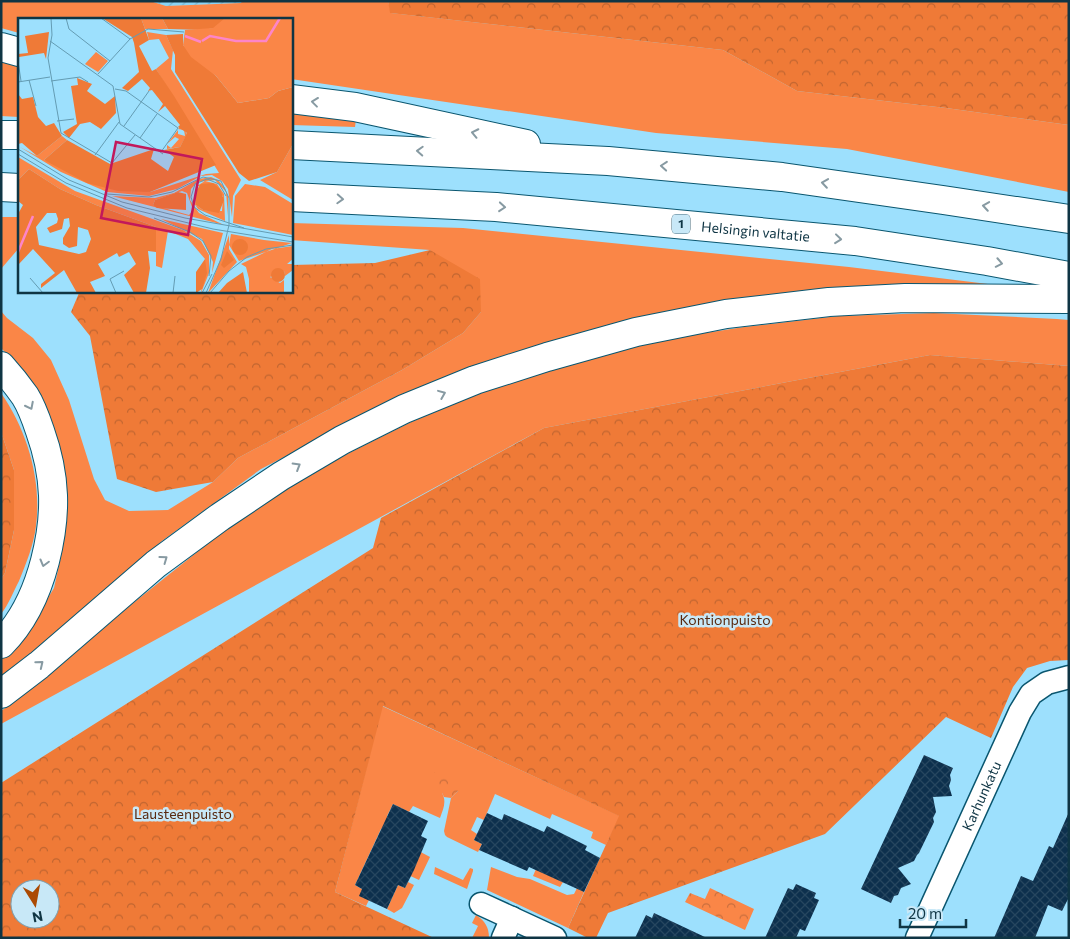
<svg xmlns="http://www.w3.org/2000/svg" width="1070" height="939" viewBox="0 0 1070 939" font-family="Commissioner,sans-serif">
<defs>
<pattern id="industrial-furrows" width="10" height="10" patternUnits="userSpaceOnUse" patternTransform="scale(1.25)"><rect width="10" height="10" fill="#8ad4f4"/><path d="M-1 1l2-2M0 10L10 0M9 11l2-2" fill="none" stroke="#76b7d2"/></pattern>
<pattern id="forest-crowns" width="20" height="18" patternUnits="userSpaceOnUse" patternTransform="scale(1.25)"><rect width="20" height="18" fill="#ef7a37"/><path d="M2 6a3 3 0 1 1 6 0M12 15a3 3 0 1 1 6 0" fill="none" stroke="#c06530"/></pattern>
<pattern id="park-crowns" width="20" height="18" patternUnits="userSpaceOnUse" patternTransform="scale(1.25)"><rect width="20" height="18" fill="#fa8647"/><path d="M2 6a3 3 0 1 1 6 0M12 15a3 3 0 1 1 6 0" fill="none" stroke="#c96e3d"/></pattern>
<pattern id="building-cross-hatch" width="8" height="8" patternUnits="userSpaceOnUse" patternTransform="scale(1.25)"><rect width="8" height="8" fill="#0d304d"/><path d="M0 0l8 8M0 8l8-8" fill="none" stroke="#26465f"/></pattern>
</defs>
<rect width="100%" height="100%" fill="#9de0fd"/>
<path fill="url(#industrial-furrows)" d="M150,1H242L241,3L166,6Z"/>
<path fill="#fa8647" d="M1,1H150L166,6L241,3L242,1H388L391,13L723,50L797,91L946,108L1069,125V192L847,149L656,133L291,79V19H19V33L1,28Z
M1,58L19,62V117L1,116Z
M291,109L356,119L355,127L291,125Z
M1,217H19V248L1,269Z
M291,223L463,228L849,267L988,284L847,291L378,408L261,469L162,541L57,637L1,682V660L13,650L34,621L54,588L62,552L64,510L8,355L1,348V311L7,318L33,338L51,360L69,400L94,479L105,500L129,511L168,510L213,482L238,458L402,370L463,333L481,312L430,250L291,240Z
M934,313L1057,319L1069,320V366L930,355L544,428L1,724V711L42,681L132,604L231,525L286,488L349,453L411,422L481,393L551,368L647,342L744,327L838,316Z
M1,393C27,430 42,480 36,526C34,544 26,564 19,581C13,592 9,604 1,614V579L5,573L14,530V470L1,432Z
M382,706L620,816L606,845L591,838L593,832L552,814L550,819L495,794L484,820L477,817L471,830L477,834L474,840L482,844L478,852L447,837L445,835L444,831L451,798L458,791L442,793C447,802 443,809 440,818L413,806L409,812L393,804L387,816L395,820L381,829L355,885L362,889L369,900L366,906L335,892Z
M415,849L430,857L419,880L404,873Z
M435,867L463,880L470,868L473,869V871L467,889L434,874Z
M491,867L517,877L530,879L567,895L574,894L577,888L584,892L568,928L487,890Z
M536,869L563,882L560,887L533,876Z
M408,882L414,885L402,908L394,913L387,909L398,885L405,888Z
M476,915C485,921 489,927 489,938H472L478,926L472,923Z"/>
<path fill="url(#forest-crowns)" fill-rule="evenodd" d="M388,1H1069V125L946,108L797,91L723,50L390,13Z
M430,250L480,279L481,312L463,333L402,370L238,458L213,482L156,492L117,479L90,336L71,312L79,293L81,291H291V265L375,263Z
M930,355L1069,366V660L1050,661L1027,668L1013,687L991,738L946,717L825,834L608,913L596,938H588L568,928L619,816L383,706L335,892L434,938H1V783L373,548L381,518L544,428ZM20,889H50V919H20Z
M1,432L14,470V530L5,573L1,579Z"/>
<path fill="url(#park-crowns)" d="M432,772L461,780L458,791L451,798L444,797L442,793L427,788Z
M710,888L754,909L745,930L685,902L690,893L705,899Z"/>
<path fill="url(#building-cross-hatch)" d="M924,755L953,768L950,775L951,780L949,786L952,796L933,797L936,812L933,818L934,822L919,853L917,855L914,861L898,868L911,884L901,888L898,895L894,896L891,903L861,889Z
M393,804L428,821L421,836L427,839L414,870L405,888L398,885L387,909L359,896L362,889L355,885Z
M1069,812V897L1062,911L1048,905L1035,938H994L1021,876L1033,881L1049,846L1053,848Z
M487,813L502,820L504,814L544,832L547,826L587,846L585,850L600,858L584,892L529,867L527,871L479,850L482,844L474,840Z
M796,884L816,893L814,898L819,900L805,931L800,929L796,938H765L788,888L793,890Z
M654,913L707,938H635L646,915L652,918Z"/>
<g fill="none" stroke-linecap="round" stroke-linejoin="round">
<defs>
<g id="minor">
<path d="M481,904L555,938"/>
<path d="M503,938L512,918"/>
<path id="s1" d="M917,938L1020,712L1031,694L1047,683L1069,677"/>
</g>
<g id="highway">
<path d="M1,47L19,52"/>
<path d="M291,99L355,107L526,144"/>
<path d="M1,135H19"/>
<path d="M291,145L608,161L782,177L943,200L1069,219"/>
<path d="M1,187L19,188"/>
<path id="s2" d="M291,197L496,207L855,241L987,261L1069,276"/>
<path d="M1,366C10,376 18,386 25,396C32,407 36,419 40,431C56,476 57,514 45,561C37,592 24,621 1,644"/>
<path d="M1,694L39,665L156,564L220,517L281,476L342,440L404,409L475,380L547,357L636,332L726,314L829,302L905,298L1069,299"/>
</g>
</defs>
<use href="#minor" stroke="#0a566f" stroke-width="25"/>
<use href="#highway" stroke="#0a566f" stroke-width="30"/>
<use href="#minor" stroke="#fff" stroke-width="22"/>
<use href="#highway" stroke="#fff" stroke-width="28"/>
</g>
<defs><path id="oneway-chevron" d="M-2-3.5L2.5 0L-2 3.5" fill="none" stroke-width="1.6" stroke-linecap="round" stroke-linejoin="round" transform="scale(1.25)"/></defs>
<g stroke="#879aa2">
<use href="#oneway-chevron" transform="translate(315 102) rotate(-173)"/>
<use href="#oneway-chevron" transform="translate(475 133) rotate(-168)"/>
<use href="#oneway-chevron" transform="translate(420 151) rotate(-177)"/>
<use href="#oneway-chevron" transform="translate(664 166) rotate(-175)"/>
<use href="#oneway-chevron" transform="translate(825 183) rotate(-172)"/>
<use href="#oneway-chevron" transform="translate(340 199) rotate(3)"/>
<use href="#oneway-chevron" transform="translate(986 206) rotate(-171)"/>
<use href="#oneway-chevron" transform="translate(502 207) rotate(5)"/>
<use href="#oneway-chevron" transform="translate(838 239) rotate(6)"/>
<use href="#oneway-chevron" transform="translate(999 263) rotate(11)"/>
<use href="#oneway-chevron" transform="translate(442 394) rotate(-22)"/>
<use href="#oneway-chevron" transform="translate(30 406) rotate(63)"/>
<use href="#oneway-chevron" transform="translate(297 466) rotate(-31)"/>
<use href="#oneway-chevron" transform="translate(164 559) rotate(-36)"/>
<use href="#oneway-chevron" transform="translate(44 563) rotate(105)"/>
<use href="#oneway-chevron" transform="translate(40 664) rotate(-39)"/>
</g>
<g text-anchor="middle" stroke-width="5" stroke-linejoin="round" paint-order="stroke">
<rect fill="#c8e8f7" stroke="#466b7a" stroke-width="1" x="672" y="214.5" width="18" height="19" rx="4"/>
<g font-size="12" font-weight="bold" fill="#0f3544">
<text x="681" y="228">1</text>
</g>
<g font-size="14" fill="#0f3544" stroke="#c8e8f7">
<text dy="5" stroke="none"><textPath href="#s2" startOffset="466">Helsingin valtatie</textPath></text>
<text dy="5" stroke="none"><textPath href="#s1" startOffset="156">Karhunkatu</textPath></text>
</g>
<g font-size="14" fill="#58290f" stroke="#c8e8f7">
<text x="725" y="625">Kontionpuisto</text>
<text x="183" y="819">Lausteenpuisto</text>
</g>
</g>
<g transform="translate(18 18)">
<rect width="275" height="275" fill="#9de0fd"/>
<path d="M123,0H144L150,11H127ZM129,14L148,17L155,32L153,51L223,162L215,178L214,199L210,171L204,163L194,157L183,158L159,171L131,178L89,174L43,154L2,129L19,138L44,118L49,122L26,142L132,174L188,156L201,155L138,51L151,40L141,21L131,22ZM163,108L169,116L162,129L149,131V127L153,130L161,121L157,119L149,126L160,112V116L167,118L166,112L160,111ZM275,126V182L242,162L259,154ZM0,139L57,173L165,212L183,223L191,237V255L183,275L187,241L170,221L150,213L144,250L138,248V209L78,187L42,171L11,151L0,162ZM193,159L200,162L207,170L210,178V198L208,174L197,162L179,164L173,171L172,182L181,195L206,207L94,178L137,180L156,175L181,161ZM164,173L169,175L175,192L171,197L135,187L137,182ZM187,163L199,166L206,176L207,203L180,191L175,184L179,168ZM180,168L205,178L204,193L185,192L178,187L177,174ZM227,166L247,169L275,186V217L215,205L217,178ZM143,201L205,215L194,255L195,244L184,221ZM213,216L246,222L274,225L221,243L211,227ZM211,217V231L219,244L190,275ZM275,228V241L269,246H275V252L267,258L266,253L252,259L262,265L266,262V275H231V261L228,249L223,246L254,231Z" fill="#fa8647" fill-rule="evenodd"/>
<path d="M84,0H123L131,22L121,28L134,53L138,51L156,78L198,147L132,174L100,173L69,165L26,142L49,122L92,146L136,131L133,141L150,153L156,139L146,132L162,129L169,115L160,109L162,107L147,88L140,94L145,86L134,72L130,73L132,70L124,61L110,73L104,70L121,54L116,25L114,19ZM144,0H266L184,12L150,11ZM31,14L28,41L26,35L1,39L0,36L10,35L7,18ZM165,16V27L198,58L220,85L251,80L260,73L275,69V126L259,154L231,163L221,155L157,54V37L148,17ZM59,60L74,66L69,73L87,86L97,78L98,95L83,111L72,104L62,106L51,120L45,114L59,106L53,68L60,67ZM0,76L4,81L15,79L20,99L28,108L36,105L44,118L19,138L4,125L0,126ZM11,151L42,171L78,187L138,209V234L130,233L132,250L128,275H116L106,257L118,246L111,234L101,239L99,235L80,246L87,258L72,264L78,275H59L46,252L23,270V266L37,255L15,231L0,247V196L5,187L0,183V162ZM29,195H38L40,201L39,205L29,210L32,215L44,211L46,201L51,200L52,208L45,220V226L51,230L59,228L60,209L70,212L73,221L68,234L61,236L21,227L18,209ZM183,166L195,165L202,171L206,182L201,195L185,192L178,187L177,174ZM160,174L168,176V192L139,190L135,187L137,182ZM214 229a8 8 0 1 1 16 0a8 8 0 1 1-16 0ZM209,233L216,242L206,250L203,247ZM187,241L189,255L184,271L178,275V254ZM253 257a7 7 0 1 1 14 0a7 7 0 1 1-14 0ZM225,254L229,275H200L209,265Z" fill="#ef7a37" fill-rule="evenodd"/>
<path d="M207,0H275V69L260,73L251,80L220,85L198,58L173,39L165,27L167,12L195,10ZM78,34L90,43L80,54L67,46Z" fill="#fa8647"/>
<path fill="none" stroke="#fd85c8" stroke-width="2.5" d="M167,18L183,24M184,23L192,18L218,23H248L262,0M0,234L15,198"/>
<path fill="none" stroke="#649cb3" stroke-width="1" d="M33,0L34,17L30,40L43,115L94,145L117,117M48,0L51,11L92,43M112,21L130,11L166,14M32,23L95,68L102,106L145,136M0,43L3,63M80,56L112,21L83,0M11,62L18,88M33,63L62,59L70,64M0,64L32,59M97,71L108,73L160,110L143,134M39,103L56,101M106,108L131,73M122,120L139,96M0,131L51,162L104,184L167,200L275,219M0,136L48,165L109,190L195,211L275,224M77,137L101,104M89,176L131,179L154,174L185,159L203,163L211,180V207L203,241L188,275M208,178L201,166L189,161L177,166L173,179L176,189L187,197L226,210M136,200L172,214L185,223L193,238L191,258M12,260L25,275M98,275L92,261L106,253M155,275L157,258M184,275L194,256M192,275L211,253L229,239L248,231L275,227"/>
<path fill="#c2185b" fill-opacity="0.15" stroke="#c2185b" stroke-width="2.5" d="M98,124L184,141L170,217L83,200Z"/>
<rect width="275" height="275" fill="none" stroke="#0f3544" stroke-width="2.5"/>
</g>
<rect width="1070" height="939" fill="none" stroke="#0f3544" stroke-width="5"/>
<g transform="translate(35 904) rotate(169)"><circle r="24" fill="#c8e8f7" stroke="#7ea0af"/>
<path d="M0-4L9 19L0 12L-9 19Z" fill="#ab4a03"/>
<text y="-8" font-size="14" font-weight="bold" text-anchor="middle" fill="#0f3544">N</text>
</g>
<path d="M900 919v8h66v-8" fill="none" stroke="#0f3544" stroke-width="2.5"/>
<text x="908" y="919" font-size="15" fill="#0f3544" stroke="#c8e8f7" stroke-width="4" paint-order="stroke">20 m</text>
</svg>
